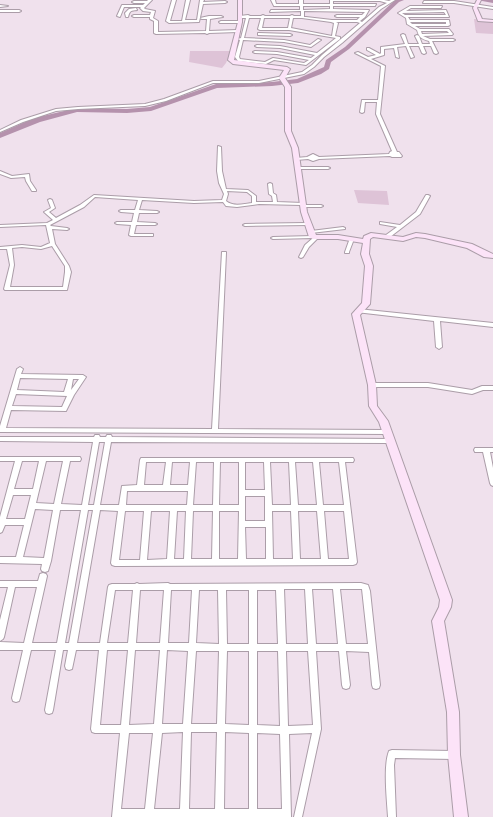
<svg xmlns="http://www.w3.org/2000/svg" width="493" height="817" viewBox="0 0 493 817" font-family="Karla,sans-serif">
<rect width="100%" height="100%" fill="#f0e1ed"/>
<path fill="#dec3d7" d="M474,19L493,21V34L476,33Z
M190,51H231L226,63L222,68L189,62Z
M354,190L387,191L389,205L358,203Z"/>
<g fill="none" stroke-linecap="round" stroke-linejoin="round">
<path fill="#b592ad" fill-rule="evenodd" d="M395,0H404L399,2L349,49L331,62L329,69L321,74L298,83L272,86L217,88L151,111L127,113L77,112L40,122L0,138V133L34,118L77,108L127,109L150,107L216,84L272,82L297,79L324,67L326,60L345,47Z
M477,0H493V3Z"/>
<defs>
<path id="street" d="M148,0H152L144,8L145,9L155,11L153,18L158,21V32L206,31L207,19H202L200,18L209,16H221L223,17L210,19L209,31L238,30L240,31L238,32L209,33L207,34L205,33L156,34L154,33V21L150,19V17H134L132,16L134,15H150L151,12L143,11L140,8L141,7H124L120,17L117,16L122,5H143L145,3H134L132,2L134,1H147Z
M172,0H176L170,21H182L186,0H190L185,20H197L200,0H204L203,2L225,1L227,2L225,3L203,4L199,22L169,23L166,21Z
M271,0H275L276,4H299V0H303V4H330V0H384L389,1L391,0H395L381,9L342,43L324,57L314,67L304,74L259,83H213L166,101L145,106L78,109L56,111L23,122L0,132V130L21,120L56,109L78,107L145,104L164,99L213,81H259L302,72L312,65L322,55L360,23L357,22H336L338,23L335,36L340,37V39L306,65L274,60L266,64L238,61L235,57L240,40L238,39L241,38L246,18H240V16L248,15L250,16H261L263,15L265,16H290L292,15L294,16H301V11L270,12L271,10H300V6H274ZM333,1H380L387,3L379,7L362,22L360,21L365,17L369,10L333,9V6H375L376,4H333ZM303,6H330V9L303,10ZM304,11L365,12L362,15H337L335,16L337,17H360L357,20H332L306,17H304ZM249,18H261L258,29L260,30H289L336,38L317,53L280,46L257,45L255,46L257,47L280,48L315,55L311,58L277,52L255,51L253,52L255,53L277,54L309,60L304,63L273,58L265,62L240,59L239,57L243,40L284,42L311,47L321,40L318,39L310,45L284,40L244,38ZM264,18H290L288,28H262ZM293,18H302L331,22L334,23L332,36L291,28Z
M424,1H454L493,7V9L454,3H423Z
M0,5L8,6L0,7Z
M410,6H442L441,8H411L406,11L446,10L449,17H408L410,20H449L450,25L448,26H415L420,29H449L453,34L452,35L423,36L430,39H453L455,40L453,41H432L438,53L436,54L434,53L431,46H423L426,53L424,54L422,53L419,46H409L414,57L411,58L406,46L397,47L399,58L396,57L394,48L384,49V55L371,59L385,66L380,114L397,152H399L402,156L401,157H392L390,156L319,159L313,161L308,159L296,160V158L307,157L313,154L319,157L389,154L390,152L392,151L376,114L377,102H365L364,112L362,113L360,112L362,100H378L381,66L355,53L358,52L368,57L376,55L367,50V48H369L380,54L381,53V47L405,44L401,35L403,34L405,35L408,44H419L415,36L417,35L419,36L422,44H430L429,41C421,39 419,37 417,30L407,24L406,18L398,13ZM444,12L446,15H405L402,13ZM410,22H446V24H412ZM421,31H447L449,33L422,34Z
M136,8L137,10C131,11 130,10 128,17H126L125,13L129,9Z
M0,10H19L21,11L19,12H0Z
M221,21H240L242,22L240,23H220L219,22Z
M259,33L290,34L292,35L290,36L258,35V33Z
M218,146L221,147L222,171L226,189L248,190L256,196V202H273L272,196L269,194L268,184L270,183L272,184L273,193L276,195L277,202L303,203H305V205H321L323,206L321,207H301V205L259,204L237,207L226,206L223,202L194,203L142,200L139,210L157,211L159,212L157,213H139L137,222L155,223L157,224L155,225H136L134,234H153V236H131L129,235L131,225L117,224L115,223L117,222H132L134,213L121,212L119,211L121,210H135L138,200L95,197L84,207L50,225L51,226L67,228L69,229L67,230L52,229L55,244L69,266L71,272L67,290H5L4,289L10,265L7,249H0V247L22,245L41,247L50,243L46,225L0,227V225L47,223L53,220L44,212L51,208L48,200L50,199L52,200L55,208L49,212L56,218L80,205L94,195L194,201L222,200L224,194L219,183L217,171ZM227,191L247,192L252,196V203C243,204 233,207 226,201L228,194ZM52,246L65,266V272L63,287H10L14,265L12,248L22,247L41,249Z
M296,167H328L330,168L328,169H298L296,168Z
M0,171L12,176L29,174L30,181L36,190V191H32L26,181L25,177L11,178L0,174Z
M426,195H428L430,196L420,214L390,237H386V235L397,227L380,224V222L400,225L416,212Z
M307,223L309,224V225L245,226L243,225L245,224Z
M343,227L345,228V229L311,233L309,232L311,231Z
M313,236L317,239L309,247L303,257L301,258L299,257L305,245L313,238L273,239L271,238L273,237Z
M350,238H354V239L349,252V253H345V252Z
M222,252H226V253L218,429L387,430H389L390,432L389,434L0,432V426L17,369L20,367L23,369L21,374L83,375L86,377L74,395L66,411L11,410L6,428L212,429ZM20,378L68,379L64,392L17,390ZM73,379H79L71,390ZM16,394L67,396L62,407L12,406Z
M358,309L493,323V327L440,321L442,347L439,349L436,347L434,321L356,312L355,311Z
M372,383H428L472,390L482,386H493V390H483L472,394L428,387H372L369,385Z
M95,435H99L100,437H106L107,435H111L112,437L390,439H392L393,441L392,443H390L111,442L100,505H119L122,486L137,485L140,460L141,458H353L354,460L353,462H345L357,562L356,564L353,565L115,566L112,565L111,563L118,511L100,510L77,643H100L108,587L109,585L112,584H135L137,583L139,584L168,583L170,584L361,583L368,585L370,591L380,685L379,688L376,689L373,688L372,685L369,652L346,651L350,685L349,688L346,689L343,688L342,685L339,651H316L321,729L302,817H294L312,733L289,734L291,817H112L120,733H95L92,732L91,729L99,650H76L72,669L69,670L66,669L65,666L68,650H63L53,710L52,713L49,714L46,713L45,710L56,650H31L20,698L19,701L16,702L13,701L12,698L23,650H0V642L24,643L37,587H15L4,637L3,639L0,641V620L8,587H0V581H38L40,574L43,573L46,574L47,576L32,643H57L81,510H60L51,561L48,571L45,572L42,571L41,569L42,564L0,563V557H16L24,525H5L2,532L0,533V517L15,461H0V457H80L81,459L80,461H70L61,504L82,505L93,442L0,441V437H94ZM99,442H105L94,505H88ZM22,461H39L33,489H14ZM46,461H63L54,504L36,503ZM146,462H166L163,485H144ZM172,462H190L188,485H170ZM196,462H214L213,505H193ZM220,462H239V505H219ZM245,462H264L265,490H245ZM270,462H289L291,505H272ZM295,462H313L317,505H298ZM319,462H339L344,505H323ZM127,491H188L187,505H126ZM13,495H31L25,519H6ZM245,496H265V521H245ZM35,509L53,510L44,558L23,557ZM88,510H93L69,643H65ZM125,511H144L140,560H119ZM151,511H170L167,559L147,560ZM177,511H186L184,559H174ZM193,511H213L212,559H191ZM219,511H239L238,559H219ZM272,511H291L293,559H273ZM298,511H317L321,559H300ZM324,511H344L349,559H328ZM245,527H266V559H246ZM284,589H305L308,644H286ZM312,589H333L338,644H316ZM340,589H362L368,644H346ZM115,590H133L128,643H107ZM140,590H164L160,643H136ZM171,590H192L189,643H168ZM199,590H218L219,644L196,643ZM226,590H249V644H227ZM257,590H276L278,644H257ZM107,650H128L121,725H100ZM135,650H160L154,724L129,725ZM167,650L188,651L183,724H162ZM196,651H219L217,724H191ZM227,651H249V725L225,724ZM257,651H278L280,726L257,725ZM286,651H308L313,725L288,726ZM183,732L180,809H154L162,733ZM191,732H217L215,809H189ZM225,732L249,733V809H224ZM129,733H153L145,809H121ZM257,733L280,734L282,809H257Z
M475,448H493V452H490L493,468V486L491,485L490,483L483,452H475L474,450Z
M392,750L454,751L457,752L458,755L457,758L454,759L395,758L394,765L396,817H388C387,800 383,766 389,751Z"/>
<path id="secondary" d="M238,0H242V22L234,60L287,67L290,69L285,78L291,87V131L298,148L307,212L316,235H338L363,239L364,236L371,233L403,237L416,233L425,234L472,244L493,254V258L484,257L467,248L425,238L416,237L403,241L373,237L370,239L369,254L373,266L370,304L360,315L376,385L377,406L388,421L452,600L451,607L444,621L459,712L460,755L468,817H454L448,755L447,712L432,621L439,607L440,600L379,422L369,406L368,385L352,314L362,303L365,266L361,254L363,243L338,239H313L309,237L301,212L292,148L285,131V87L279,78L284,70L233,64L228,60L238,22Z
M477,0H481L477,8L482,19L493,20V22L478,21L473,8Z"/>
</defs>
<use href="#street" stroke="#ab9da8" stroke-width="2"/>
<use href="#secondary" stroke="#ab9da8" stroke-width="2"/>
<use href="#street" fill="#fff" fill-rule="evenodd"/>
<use href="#secondary" fill="#fce3f8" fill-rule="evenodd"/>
</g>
</svg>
